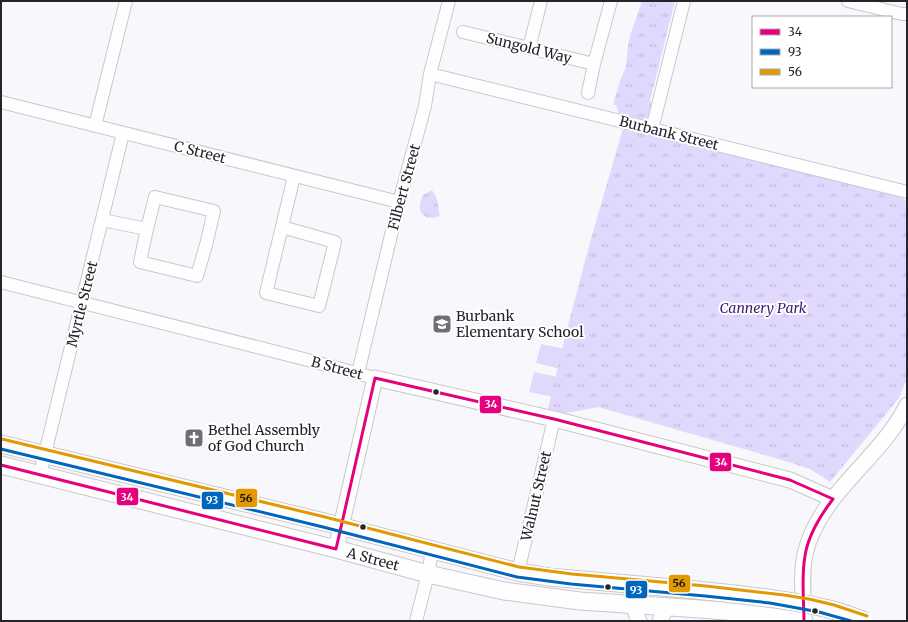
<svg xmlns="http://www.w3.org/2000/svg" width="908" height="622" viewBox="0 0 908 622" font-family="Merriweather,serif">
<defs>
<pattern id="park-tufts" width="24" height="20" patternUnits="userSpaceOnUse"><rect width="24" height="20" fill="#e1d8fd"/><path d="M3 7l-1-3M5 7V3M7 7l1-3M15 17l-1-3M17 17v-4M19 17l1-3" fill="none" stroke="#c1b9d9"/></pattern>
</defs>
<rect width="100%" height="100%" fill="#f8f7fb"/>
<path fill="#e1d8fd" d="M541,344L574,351L570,371L536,363Z
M534,372L567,379L563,399L529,392Z"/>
<path fill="url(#park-tufts)" d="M642,1H675L650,101L652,105C651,108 651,112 649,115C644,125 627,117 619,115L616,105H613L620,81L626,67L628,46L631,33Z
M623,128L899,196L905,200L907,203V379L899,398L830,482L810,469L782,460L598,407L546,417L564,341L589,246Z
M432,190C439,200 437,204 440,216L433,218L426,217L421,213L420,209V203L423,195Z"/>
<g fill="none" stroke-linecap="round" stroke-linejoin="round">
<defs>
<path id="minor" d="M848,1L902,14H907
M463,32L594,64
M529,48L541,1
M430,74L907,192
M588,93L594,64L611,1
M1,102L399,202
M95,126L126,1
M652,129L684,1
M102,220L147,229L140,262L197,276L206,245L214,211L155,197L147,229
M282,227L335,242L319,306L266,293L291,189L294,176
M1,282L300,358L375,378
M358,373L399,202L425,106L430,74L449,1
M40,474L123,133
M518,572L554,419
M416,621L428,574L432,551"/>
<path id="tertiary" d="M336,549L375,378L554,419L790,480L833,499
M633,605L639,621
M804,615C803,595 801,574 805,554C819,493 881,459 907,405
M660,621L666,607"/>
<path id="secondary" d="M1,444L324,522L518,572L549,577L696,590
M1,465L336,549L428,574L504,591L580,601L700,609L763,614L804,621"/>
</defs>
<use href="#minor" stroke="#c9c8cd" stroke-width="14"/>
<use href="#tertiary" stroke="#c9c8cd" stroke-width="17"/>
<use href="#secondary" stroke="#c9c8cd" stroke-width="19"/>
<use href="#minor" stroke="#fefefe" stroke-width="12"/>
<use href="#tertiary" stroke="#fefefe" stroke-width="15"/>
<use href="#secondary" stroke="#fefefe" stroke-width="17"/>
<defs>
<path id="secondary-bridge" d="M696,590C742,595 788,599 833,610C844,613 854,617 865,621"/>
</defs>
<use href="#secondary-bridge" stroke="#c9c8cd" stroke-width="19" stroke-linecap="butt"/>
<use href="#secondary-bridge" stroke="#fefefe" stroke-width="17"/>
<defs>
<path id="bus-1" d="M375,378L554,419L790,480L833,499
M1,465L336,549L375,378
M804,621C804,600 801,578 805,556C808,535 820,516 833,499"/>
<path id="bus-2" d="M1,449L323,527L517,577L571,584L705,596L770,603L819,612L851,621"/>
<path id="bus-3" d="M2,439L325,517L519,567L572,574L706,586L784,595L809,599L834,605L867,616"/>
</defs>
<use href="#bus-1" stroke="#fff" stroke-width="6"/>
<use href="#bus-2" stroke="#fff" stroke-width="6"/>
<use href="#bus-3" stroke="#fff" stroke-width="6"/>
<use href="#bus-1" stroke="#e5007d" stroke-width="3"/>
<use href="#bus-2" stroke="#0065bd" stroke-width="3"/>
<use href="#bus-3" stroke="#e29904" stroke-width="3"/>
</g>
<defs>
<symbol id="school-square" viewBox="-11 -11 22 22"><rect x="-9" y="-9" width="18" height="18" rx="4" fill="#706e74" stroke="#fff"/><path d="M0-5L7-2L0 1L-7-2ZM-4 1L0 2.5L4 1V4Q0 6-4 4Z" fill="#fff"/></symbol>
<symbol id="church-square" viewBox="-11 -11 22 22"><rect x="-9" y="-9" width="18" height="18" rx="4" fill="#706e74" stroke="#fff"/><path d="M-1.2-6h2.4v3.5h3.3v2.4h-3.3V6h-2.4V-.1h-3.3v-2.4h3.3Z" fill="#fff"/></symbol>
</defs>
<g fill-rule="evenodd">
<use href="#school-square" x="431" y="313" width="22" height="22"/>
<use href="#church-square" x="183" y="427" width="22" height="22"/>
</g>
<g fill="#26242b" stroke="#fff" stroke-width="1.5">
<circle cx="436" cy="392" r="3.5"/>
<circle cx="363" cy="527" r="3.5"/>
<circle cx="608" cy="587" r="3.5"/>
<circle cx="815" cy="611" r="3.5"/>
</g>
<g text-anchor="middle" stroke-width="4" stroke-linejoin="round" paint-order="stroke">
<g font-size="14" fill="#26242b" stroke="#fff">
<text transform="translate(529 48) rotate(14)" y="5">Sungold Way</text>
<text transform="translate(669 133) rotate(14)" y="5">Burbank Street</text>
<text transform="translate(200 152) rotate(14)" y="5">C Street</text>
<text transform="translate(404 187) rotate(-75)" y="5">Filbert Street</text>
<text transform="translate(82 304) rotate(-76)" y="5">Myrtle Street</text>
<text transform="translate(337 368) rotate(15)" y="5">B Street</text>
<text transform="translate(536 496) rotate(-77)" y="5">Walnut Street</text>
<text transform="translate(373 559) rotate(15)" y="5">A Street</text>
</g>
<g font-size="14" font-style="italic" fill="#3f1b76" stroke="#fff">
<text x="763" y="313">Cannery Park</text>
</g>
<g font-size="14" fill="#26242b" stroke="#fff" text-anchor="start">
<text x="456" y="321">Burbank<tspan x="456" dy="16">Elementary School</tspan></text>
<text x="208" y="435">Bethel Assembly<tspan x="208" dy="16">of God Church</tspan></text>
</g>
</g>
<g stroke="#fff" stroke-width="1.5">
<rect x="479" y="395" width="23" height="19" rx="4" fill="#e5007d"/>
<rect x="709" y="452" width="23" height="20" rx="4" fill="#e5007d"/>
<rect x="116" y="487" width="23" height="19" rx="4" fill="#e5007d"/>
<rect x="235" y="488" width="23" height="20" rx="4" fill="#e29904"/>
<rect x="201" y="491" width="23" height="19" rx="4" fill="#0065bd"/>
<rect x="668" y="574" width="23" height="19" rx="4" fill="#e29904"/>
<rect x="625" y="580" width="23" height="19" rx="4" fill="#0065bd"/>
</g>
<g font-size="11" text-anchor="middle" font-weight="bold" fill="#fff">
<text x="491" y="408">34</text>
<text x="721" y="466">34</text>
<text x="127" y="501">34</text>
<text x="212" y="504">93</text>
<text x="636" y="594">93</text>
</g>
<g font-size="11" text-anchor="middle" font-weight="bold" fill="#111">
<text x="246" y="502">56</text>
<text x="679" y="587">56</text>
</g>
<rect width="908" height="622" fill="none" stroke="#26242b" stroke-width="4"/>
<rect x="752" y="16" width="140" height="72" fill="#ffffff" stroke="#a8a7aa"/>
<rect x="760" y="29" width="20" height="6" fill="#e5007d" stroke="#a8a7aa"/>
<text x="788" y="36" font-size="12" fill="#26242b">34</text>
<rect x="760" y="49" width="20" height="6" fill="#0065bd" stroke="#a8a7aa"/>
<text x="788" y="56" font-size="12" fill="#26242b">93</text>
<rect x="760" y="69" width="20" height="6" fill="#e29904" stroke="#a8a7aa"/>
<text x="788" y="76" font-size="12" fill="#26242b">56</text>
</svg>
